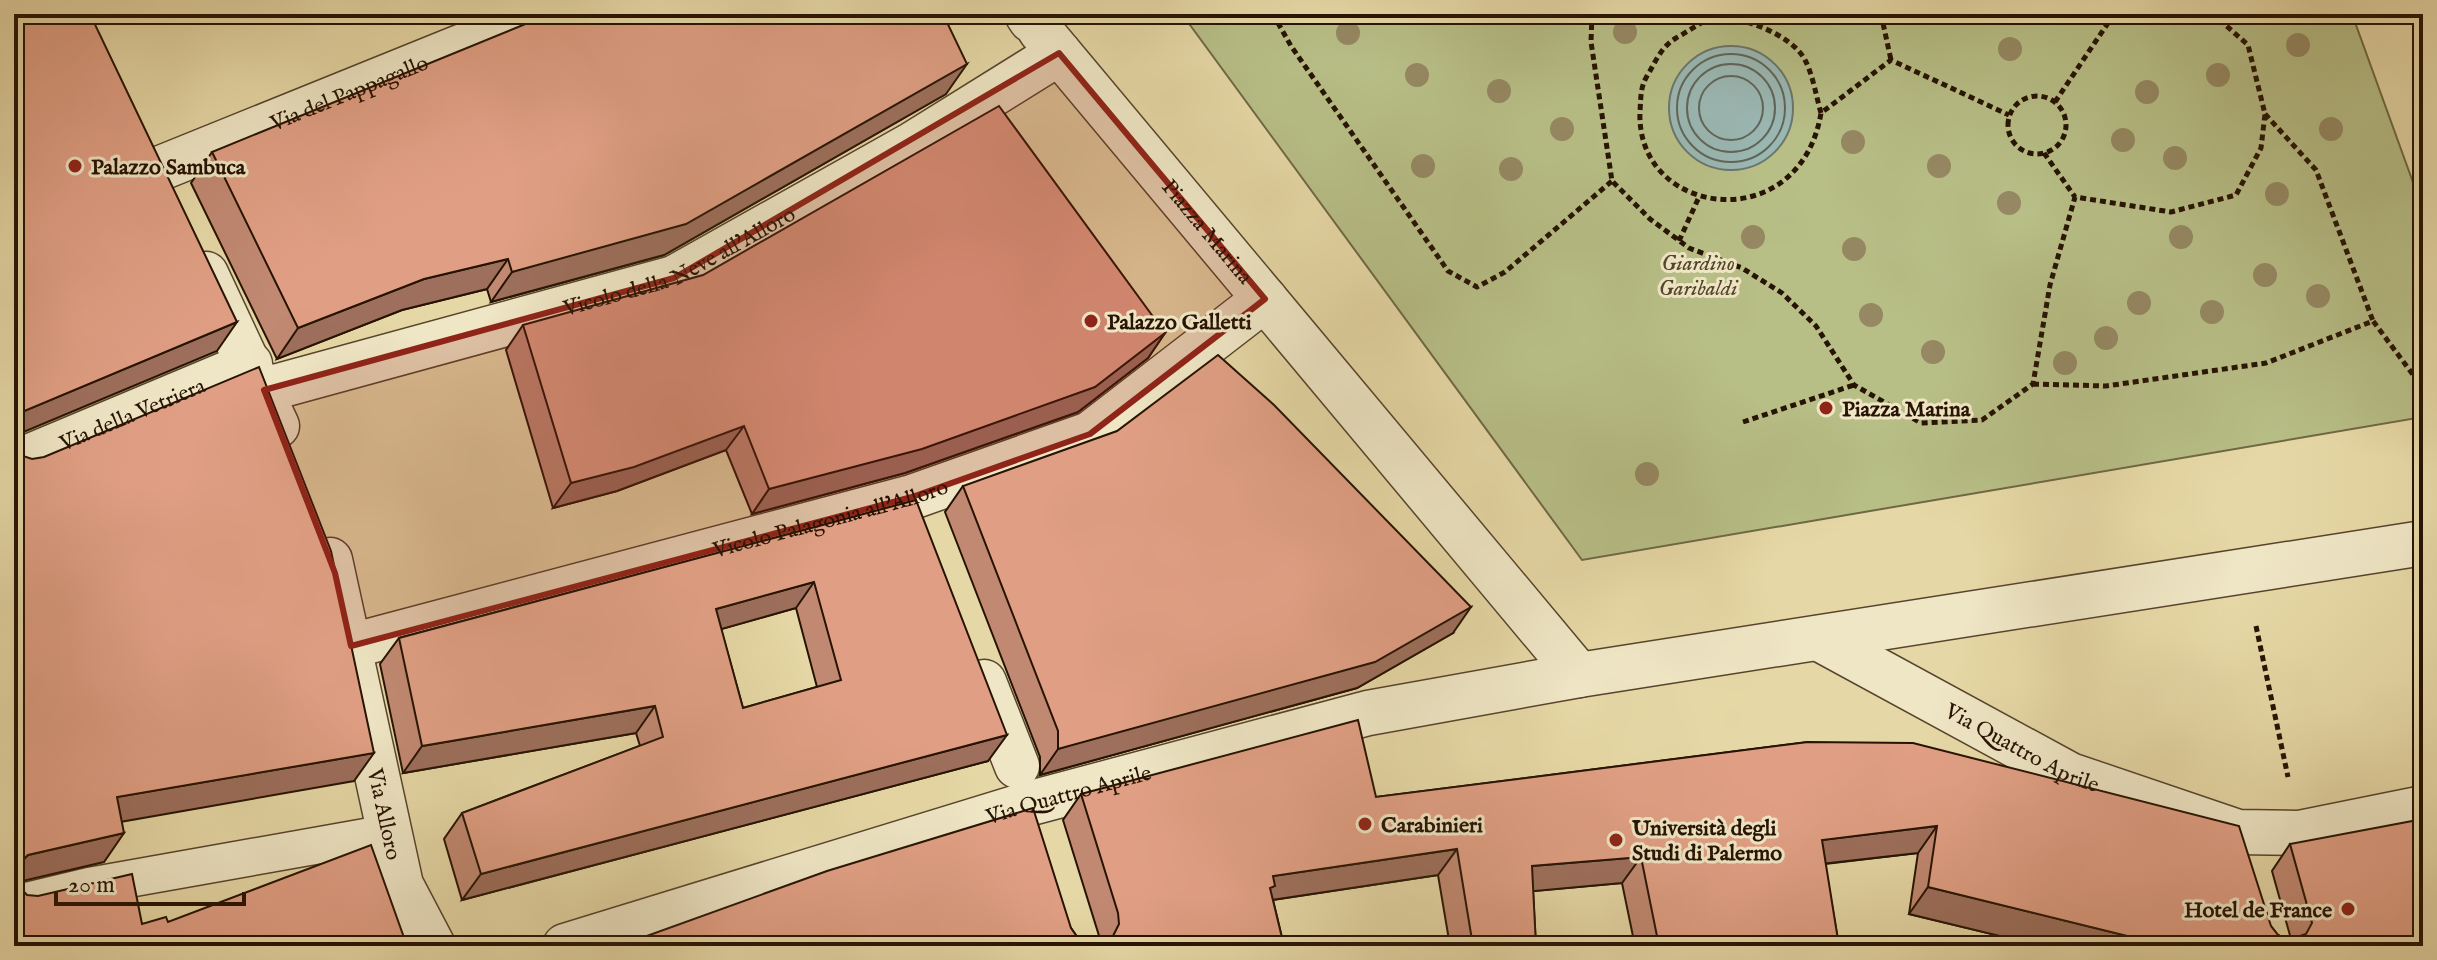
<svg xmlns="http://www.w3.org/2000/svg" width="2437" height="960" viewBox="0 0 2437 960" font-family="'IM FELL English',serif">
<rect width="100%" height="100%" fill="#e6d8a6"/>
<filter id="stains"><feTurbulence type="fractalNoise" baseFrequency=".0025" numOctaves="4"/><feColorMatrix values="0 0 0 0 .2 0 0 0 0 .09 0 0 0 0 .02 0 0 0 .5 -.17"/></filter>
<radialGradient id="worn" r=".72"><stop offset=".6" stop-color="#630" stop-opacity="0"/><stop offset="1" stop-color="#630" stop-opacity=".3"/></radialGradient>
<path fill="#b7be86" stroke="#6f6844" stroke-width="2" d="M1182,14H2352L2423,210V417L1582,560Z"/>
<path fill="#9ab7b2" stroke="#6c756c" stroke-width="2" d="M1669 108a62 62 0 1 1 124 0a62 62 0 1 1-124 0Z"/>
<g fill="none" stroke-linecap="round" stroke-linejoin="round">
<path stroke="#60655a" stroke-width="2" d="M1677 108a54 54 0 1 1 108 0a54 54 0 1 1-108 0Z
M1687 108a44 44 0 1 1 88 0a44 44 0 1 1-88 0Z
M1699 108a32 32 0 1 1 64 0a32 32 0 1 1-64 0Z"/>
<defs>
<path id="service" d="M14,904L89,886L388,833"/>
<g id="pedestrian">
<path id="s1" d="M1040,30L1579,675"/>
<path id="s2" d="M264,390L674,278L913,144L1059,53"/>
<path id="s3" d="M351,646L912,497L1090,434L1265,299"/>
<path d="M984,682L1017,766"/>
</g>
<g id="minor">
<path d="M1027,14L1031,20"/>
<path id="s4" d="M156,170L542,14"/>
<path d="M206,274L277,426"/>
<path id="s5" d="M14,463L250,364"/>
<path id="s6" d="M330,560L401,885L433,946"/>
<path id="s7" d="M1818,638L2070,775L2238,832L2299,833L2423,808"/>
<path id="s8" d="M565,946L1031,803L1368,713L1579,675L2423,543"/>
</g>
</defs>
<use href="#service" stroke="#57442c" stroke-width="39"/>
<use href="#pedestrian" stroke="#57442c" stroke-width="47"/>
<use href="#minor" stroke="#57442c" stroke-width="47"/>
<path stroke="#271303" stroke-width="5" stroke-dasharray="6 4" stroke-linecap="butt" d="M1273,14L1291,46L1448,271L1477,287L1505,272L1612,181
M1592,14L1591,42L1612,181L1650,219L1689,248L1742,268L1782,293L1816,326L1854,385L1921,423L1982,420L2033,384L2050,285L2075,197L2171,212L2236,195L2261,148L2265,114L2248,45L2213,14
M1881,14L1891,60
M2008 125a29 29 0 1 1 58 0a29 29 0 1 1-58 0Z
M2055,102L2114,14
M1821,113C1816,96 1813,75 1805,60C1792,34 1735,12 1708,20C1697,24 1686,33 1676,38C1661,47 1656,61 1647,76C1640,88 1641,98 1640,111C1635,218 1800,239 1821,113L1891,60L2009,115
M2265,114L2316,170L2373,321
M2044,153L2075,197
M1679,241L1699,197
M2033,384L2106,386L2266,363L2373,321L2423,388
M1743,422L1854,385
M2256,626L2288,777"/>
<use href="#service" stroke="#efe6c5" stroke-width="36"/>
<use href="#pedestrian" stroke="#efe6c5" stroke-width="44"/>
<use href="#minor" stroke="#efe6c5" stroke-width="44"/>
</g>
<g fill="#958862">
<circle cx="1625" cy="32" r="12"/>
<circle cx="1348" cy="33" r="12"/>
<circle cx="2298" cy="45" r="12"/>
<circle cx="2010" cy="49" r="12"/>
<circle cx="1417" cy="75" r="12"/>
<circle cx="2218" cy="75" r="12"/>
<circle cx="1499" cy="91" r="12"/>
<circle cx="2147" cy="92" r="12"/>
<circle cx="1562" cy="129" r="12"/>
<circle cx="2331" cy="129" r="12"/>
<circle cx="2123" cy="140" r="12"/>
<circle cx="1853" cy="142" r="12"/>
<circle cx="2175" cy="158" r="12"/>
<circle cx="1423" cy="166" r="12"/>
<circle cx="1939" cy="166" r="12"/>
<circle cx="1511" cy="169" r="12"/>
<circle cx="2277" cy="194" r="12"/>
<circle cx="2009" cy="203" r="12"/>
<circle cx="1753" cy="237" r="12"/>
<circle cx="2181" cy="237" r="12"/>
<circle cx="1854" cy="249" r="12"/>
<circle cx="2265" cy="275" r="12"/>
<circle cx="2318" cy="296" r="12"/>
<circle cx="2139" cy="303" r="12"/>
<circle cx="2212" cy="312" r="12"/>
<circle cx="1871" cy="315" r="12"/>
<circle cx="2106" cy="338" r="12"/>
<circle cx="1933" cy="352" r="12"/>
<circle cx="2065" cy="363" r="12"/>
<circle cx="1647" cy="474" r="12"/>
</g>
<path fill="#c18972" stroke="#271303" stroke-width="2" fill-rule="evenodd" d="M946,94L664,255L491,302L487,289L402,310L277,359L191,183L212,152Z
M523,325L1165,333L1148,358L1078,412L905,473L752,514L726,450L617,491L553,508L506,350Z
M963,486L1453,633L1357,688L1040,775V757L945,512Z
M916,500L988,761L462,900L444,839L462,813L640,746L636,733L403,773L380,664L399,638ZM796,608L817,687L743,708L721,629Z
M1808,742L2271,926L2278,935L2288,940L2291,939L2272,871L2290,844L2423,946H2041L1909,914L1918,853L1825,864L1839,946H1635L1622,883L1533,891L1536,946H1450L1438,875L1273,900L1284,946H619L1071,928L1078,938L1090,944H1100V939L1063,820L1081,794L1376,797Z"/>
<path fill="#9d6f5c" stroke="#271303" stroke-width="2" d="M967,64L946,94L664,255L491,302L512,272Z
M508,259L487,289L402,310L277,359L298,328L424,279Z
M237,322L217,351L14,436V420L24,411Z
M1165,333L1148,358L1078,412L905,473L752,514L769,489Z
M744,426L726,450L617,491L553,508L571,483Z
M814,582L796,608L697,636L716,609Z
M1471,607L1453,633L1357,688L1040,775L1058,749Z
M655,706L636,733L403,773L422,746Z
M1007,735L988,761L462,900L481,874Z
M374,753L354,781L97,826L117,797Z
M1937,826L1918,853L1803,866L1822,840Z
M124,833L104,862L14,883V869L28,855Z
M1457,849L1438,875L1265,901L1273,876Z
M1641,857L1622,883L1514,893L1532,866Z
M1928,887L2168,946H2041L1909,914Z"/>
<path fill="#e09f84" stroke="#271303" stroke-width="2" fill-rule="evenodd" d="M14,14H90L237,322L24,411L14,420Z
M550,14H943L967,64L686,224L512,272L508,259L424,279L298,328L212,152Z
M999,106L1165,333L1095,387L922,449L769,489L744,426L634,467L571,483L523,325L703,275Z
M1218,355L1274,405L1471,607L1375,662L1058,749V731L963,486L1117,431Z
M259,367L331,551L374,753L117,797L124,833L28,855L14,869V881V447L20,455L32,459L44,457Z
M916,500L1007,735L481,874L462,813L663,737L655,706L422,746L399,638ZM814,582L841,680L743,708L716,609Z
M1358,720L1376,797L1808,742L1913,743L2239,826L2271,926L2278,935L2288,940L2306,934L2312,923L2290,844L2423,819V946H2168L1928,887L1937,826L1822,840L1839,946H1659L1641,857L1532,866L1536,946H1473L1457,849L1273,876L1275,886L1270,888L1284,946H619L827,871L1033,808L1071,928L1078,938L1090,944H1101L1113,936L1119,924L1118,913L1081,794Z
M371,845L407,946H14V881L27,895L38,896L132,874L142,924L166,917L168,922Z"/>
<path fill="#8f2418" fill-opacity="0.2" stroke="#8f2418" stroke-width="6" stroke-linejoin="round" d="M1059,53L1265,299L1090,434L912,497L351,646L335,573L264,390L674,278Z"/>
<g fill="#8f2418" stroke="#efe6c5" stroke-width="3">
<circle cx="75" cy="166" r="8"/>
<circle cx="1091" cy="321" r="8"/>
<circle cx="1826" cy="408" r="8"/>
<circle cx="1365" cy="824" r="8"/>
<circle cx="1616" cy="840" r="8"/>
<circle cx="2348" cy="909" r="8"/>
</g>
<g text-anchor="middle" stroke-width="6" stroke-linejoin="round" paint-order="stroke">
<g font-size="22" fill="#271303" stroke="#efe6c5">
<text dy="8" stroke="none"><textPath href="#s4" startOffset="208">Via del Pappagallo</textPath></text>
<text dy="8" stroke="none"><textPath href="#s1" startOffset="262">Piazza Marina</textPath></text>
<text dy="8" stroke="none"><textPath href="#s2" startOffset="436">Vicolo della Neve all'Alloro</textPath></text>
<text dy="8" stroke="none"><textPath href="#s5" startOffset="128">Via della Vetriera</textPath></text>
<text dy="8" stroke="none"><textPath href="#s3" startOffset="496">Vicolo Palagonia all'Alloro</textPath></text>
<text dy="8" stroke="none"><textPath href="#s7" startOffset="232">Via Quattro Aprile</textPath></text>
<text dy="8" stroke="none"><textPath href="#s8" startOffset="526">Via Quattro Aprile</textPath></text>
<text dy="8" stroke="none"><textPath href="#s6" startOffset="260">Via Alloro</textPath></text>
</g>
<g font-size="22" font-weight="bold" fill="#271303" stroke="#efe6c5" text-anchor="start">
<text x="91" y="174">Palazzo Sambuca</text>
<text x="1107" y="329">Palazzo Galletti</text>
<text x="1842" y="416">Piazza Marina</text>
<text x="1381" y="832">Carabinieri</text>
<text x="1632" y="835">Università degli<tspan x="1632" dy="25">Studi di Palermo</tspan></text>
<text x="2332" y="917" text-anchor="end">Hotel de France</text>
</g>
<g font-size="22" font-style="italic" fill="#52462a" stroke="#efe6c5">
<text x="1698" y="270">Giardino<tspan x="1698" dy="25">Garibaldi</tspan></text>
</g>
</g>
<rect width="2437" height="960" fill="none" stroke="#e6d8a6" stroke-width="48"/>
<rect x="16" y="16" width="2405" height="928" fill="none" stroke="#271303" stroke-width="4"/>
<rect x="24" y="24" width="2389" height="912" fill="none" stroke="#271303" stroke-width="2"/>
<path d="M56 892v12h188v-12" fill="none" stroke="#271303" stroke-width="4"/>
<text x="68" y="892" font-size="24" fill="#271303" stroke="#efe6c5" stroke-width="6" paint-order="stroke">20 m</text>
<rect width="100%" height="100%" filter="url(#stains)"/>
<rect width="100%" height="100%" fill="url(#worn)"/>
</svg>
